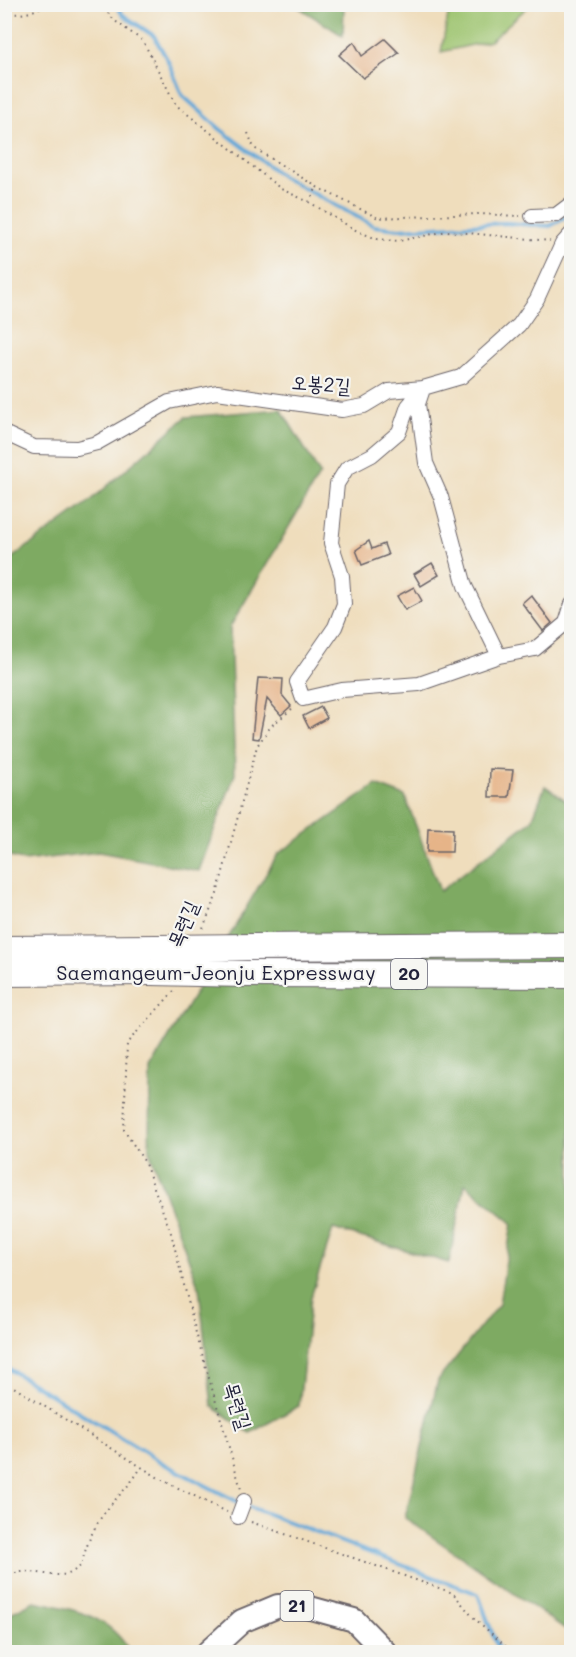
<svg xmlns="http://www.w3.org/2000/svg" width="576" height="1657" viewBox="0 0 576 1657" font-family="Mali,'Poor Story',sans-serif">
<rect width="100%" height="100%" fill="#f6f6f2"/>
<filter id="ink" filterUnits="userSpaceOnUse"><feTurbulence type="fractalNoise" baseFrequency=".0167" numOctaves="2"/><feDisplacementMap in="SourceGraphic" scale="12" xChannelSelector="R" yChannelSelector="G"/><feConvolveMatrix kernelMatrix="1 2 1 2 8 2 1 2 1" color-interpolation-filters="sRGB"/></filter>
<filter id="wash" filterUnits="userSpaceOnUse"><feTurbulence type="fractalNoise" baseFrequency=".008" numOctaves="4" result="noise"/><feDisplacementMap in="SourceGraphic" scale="24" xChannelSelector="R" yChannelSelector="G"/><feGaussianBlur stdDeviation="1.35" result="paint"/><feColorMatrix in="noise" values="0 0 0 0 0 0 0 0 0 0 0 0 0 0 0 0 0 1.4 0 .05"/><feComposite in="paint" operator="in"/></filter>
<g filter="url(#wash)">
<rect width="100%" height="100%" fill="#efddbc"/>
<path fill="#9ec46f" stroke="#607355" stroke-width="1.5" d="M450,5V4L530,5L490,41L441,52Z"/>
<path fill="#7eaa62" stroke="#50664e" stroke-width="1.5" d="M295,5H344L343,36Z
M281,409L320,474L230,627L235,774L199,871L99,852L24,861L5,855V563L89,502L186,417Z
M376,785L405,796L440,891L532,820L545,786L571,804V1633L405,1518L438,1380L499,1304L512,1223L465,1184L449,1263L333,1229L311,1297L299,1406L250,1433L212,1406L199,1288L149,1150L150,1069L278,854Z
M34,1601C73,1609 110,1615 130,1652H5V1616Z"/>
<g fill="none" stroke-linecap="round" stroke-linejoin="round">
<path stroke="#63a8d8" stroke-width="4" d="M115,4L123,15L154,36L168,61L182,95L220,129L283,177L374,226L399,229L505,223L550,226L572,214
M4,1366L164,1464L240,1503
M247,1506L478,1594L499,1652"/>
</g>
<g id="blocks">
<path fill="#e6b488" d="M385,39L399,53L363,78L339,55L354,42L362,56Z
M369,541L372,549L384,544L388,555L362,565L356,550Z
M432,563L439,575L421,586L414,574Z
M414,587L422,601L405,610L397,596Z
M531,595L552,623L543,631L522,603Z
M258,678L283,679L282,695L291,706L281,715L267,699L259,739L252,738Z
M321,707L327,718L309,728L303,716Z
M490,769L513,770L509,797H489Z
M428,828L453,829L452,852H427Z"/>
</g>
</g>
<g filter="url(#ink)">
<use href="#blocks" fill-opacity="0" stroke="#6a6368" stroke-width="1.5"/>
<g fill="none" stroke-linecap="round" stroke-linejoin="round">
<defs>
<path id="minor" d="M532,216L556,215L572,203
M423,388L408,406L399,432L372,455L347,468L337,484L331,543L342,576L344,604L335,627L297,682L303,699L342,690L419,684L499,656L535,649L566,623L572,604
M422,392L418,404L426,463L441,497L465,586L499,656
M4,433L34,447L77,448L97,443L169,402L217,392L342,410L364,406L389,391L423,388L461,377L519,325L537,299L562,244L572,233
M238,1517L244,1501"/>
<path id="trunk" d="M208,1652L242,1621L278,1606H303L354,1620L385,1652"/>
<path id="motorway" d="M253,947L572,945
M4,949L158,948
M4,973L151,972
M246,974L572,975"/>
</defs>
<use href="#minor" stroke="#6a6368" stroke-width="16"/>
<use href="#trunk" stroke="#6a6368" stroke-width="26"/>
<use href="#motorway" stroke="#6a6368" stroke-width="28"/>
<path stroke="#6a6368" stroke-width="2" stroke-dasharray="1.5 4.5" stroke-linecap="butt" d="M100,4L115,21L143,41L176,105L281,189L309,202L357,231L377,239L399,241L447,231L550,241
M4,11C19,17 33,13 45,4
M248,133L254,148L317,187L378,218L479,214L520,216
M309,202L317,187
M203,928L217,894L257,746L271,726L293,708
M174,991L127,1043L124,1130L144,1161L171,1233L196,1333L241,1489
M4,1381L162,1480L227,1512
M251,1522L453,1593L472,1616L512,1652
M4,1578C26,1564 46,1579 68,1574C72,1573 77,1568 81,1566C86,1546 93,1527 106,1511C118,1495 132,1484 141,1467"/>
<use href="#minor" stroke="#fff" stroke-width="14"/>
<use href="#trunk" stroke="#fff" stroke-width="22"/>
<use href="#motorway" stroke="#fff" stroke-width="26"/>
<defs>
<path id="motorway-bridge" d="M158,948L253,947
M151,972L246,974"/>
</defs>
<use href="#motorway-bridge" stroke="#6a6368" stroke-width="28" stroke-linecap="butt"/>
<use href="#motorway-bridge" stroke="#fff" stroke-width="26"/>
</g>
</g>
<g text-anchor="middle" stroke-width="4.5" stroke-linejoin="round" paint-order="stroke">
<g fill="#f6f6f2" stroke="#626272" stroke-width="1.5">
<rect x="391" y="959" width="36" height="30" rx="4.5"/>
<rect x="280.5" y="1591" width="33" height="30" rx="4.5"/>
</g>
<g font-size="18" font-weight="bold" fill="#22223b">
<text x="409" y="980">20</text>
<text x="297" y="1612">21</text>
</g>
<g font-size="20" fill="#22223b" stroke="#f6f6f2">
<text transform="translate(321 384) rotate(4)" y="7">오봉2길</text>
<text transform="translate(183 924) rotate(-67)" y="7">목련길</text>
<text x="216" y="980">Saemangeum-Jeonju Expressway</text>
<text transform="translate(238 1406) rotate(73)" y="7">목련길</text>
</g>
</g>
<rect width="576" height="1657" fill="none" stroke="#f6f6f2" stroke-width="24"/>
</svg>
